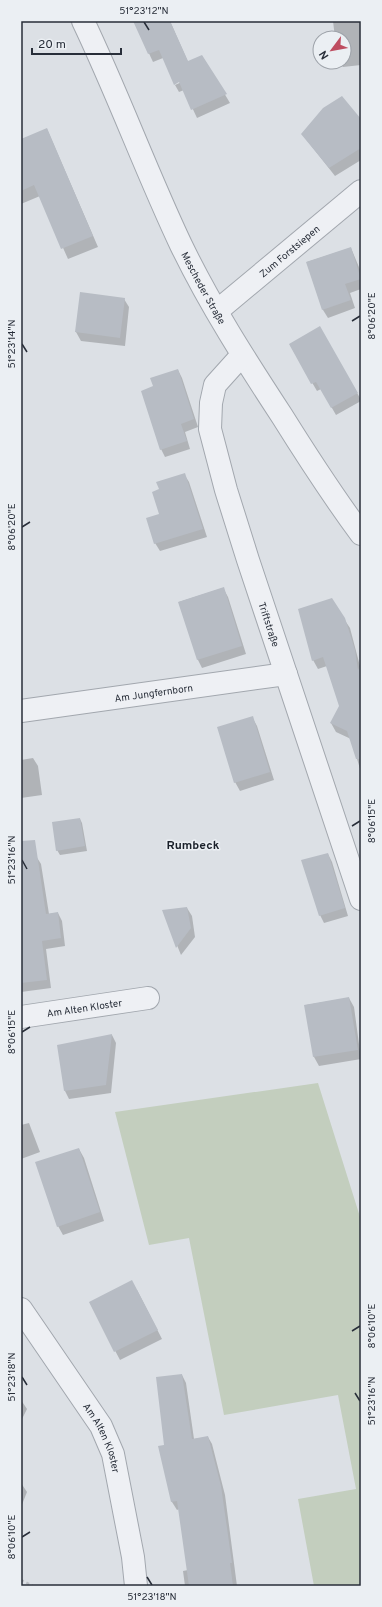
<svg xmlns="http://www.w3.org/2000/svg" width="382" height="1607" viewBox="0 0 382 1607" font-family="Overpass,sans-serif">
<rect width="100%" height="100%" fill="#dce0e5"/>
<path fill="#c3cebe" d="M318,1083L361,1220V1586H314L298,1499L356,1489L338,1395L224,1415L189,1238L149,1245L115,1112Z"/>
<path fill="#0003" d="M134,21H170L188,62L202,56L230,103L197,118L184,90L179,92L175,85L184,81L163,58L153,62Z
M333,21H361V65L343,67L340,62H344V38H335Z
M361,121V160L335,176L302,134Z
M47,129L98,247L68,259L40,196L21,204V140Z
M351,248L361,272V289L350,293L355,308L328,318L323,310L307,262Z
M124,299L129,307L125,346L81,341L76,332Z
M319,328L360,398L361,397V401L336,415L321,389L317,391L290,345Z
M178,370L182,378L198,427L185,432L190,449L165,457L161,449L154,387Z
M184,474L189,482L207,537L160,551L155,543L161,514L160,490Z
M223,588L228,597L246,654L202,668L198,660L179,602Z
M344,619L350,628L361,670V772L351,739L336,732L331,723L340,706L327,666L318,669L313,660Z
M252,717L257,726L274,780L240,791L235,782Z
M33,758L38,766L42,795L21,798V760Z
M80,819L82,823L87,851L60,855L57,850Z
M328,854L332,862L348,916L324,923L320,915Z
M36,856L41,864L49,914L58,913L62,921L65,946L46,949L51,988L21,992V858Z
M187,908L192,916L195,937L181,955L163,911Z
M349,998L354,1007L361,1059L319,1066L314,1057L306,1005Z
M112,1035L116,1043L111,1093L69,1099L65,1091L58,1046Z
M29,1123L40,1152L21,1159V1125Z
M79,1149L84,1158L104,1221L63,1235L58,1226Z
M137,1290L162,1339L120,1360L90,1303Z
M182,1375L186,1383L194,1439L208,1437L212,1444L225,1495L237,1586H185L183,1571L188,1570L179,1509L177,1510L172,1502L159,1447L166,1445Z
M21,1400L27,1409L21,1421Z
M21,1483L27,1492L21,1507Z"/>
<path fill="#b7bcc4" d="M133,21H170L188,61L202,55L227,94L191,110L179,82L174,85L159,50L148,54Z
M342,96L361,119V148L329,168L301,134L323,108Z
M47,128L93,236L61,249L34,185L21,191V139Z
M351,247L361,279L345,284L351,300L322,310L306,262Z
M80,292L125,298L120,338L75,332Z
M320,326L358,393L331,408L316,382L311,384L289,344Z
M178,369L194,419L181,424L187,441L160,450L141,391L153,386L150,378Z
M185,473L203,529L154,544L146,518L159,514L152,492L159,489L156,482Z
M224,587L242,646L197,660L178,602Z
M332,598L345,618L355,650L358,670L361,664V759H356L347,731L330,723L339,706L323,657L312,661L298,609Z
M253,716L270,772L234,783L217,727Z
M80,818L85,846L56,851L52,822Z
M35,840L46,914L58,912L61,938L42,941L47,980L21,983V841Z
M328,853L345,908L319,916L301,860Z
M187,907L191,928L176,948L162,910Z
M349,997L358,1050L313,1057L304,1005Z
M112,1034L106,1085L64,1091L57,1045Z
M79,1148L100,1212L57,1227L35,1162Z
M132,1280L158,1330L114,1352L89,1302Z
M182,1374L192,1439L208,1436L221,1486L232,1563H230L233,1586H189L177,1501L171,1502L158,1446L164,1445L156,1377Z"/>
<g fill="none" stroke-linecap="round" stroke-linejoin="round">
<defs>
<g id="minor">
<path id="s1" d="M83,21C118,94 146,171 181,245C210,305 246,361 282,416C307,456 333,496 361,534"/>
<path id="s2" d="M217,311L361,191"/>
<path id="s3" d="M242,355L215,385L211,403L210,429L226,490L248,560L361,899"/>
<path id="s4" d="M21,711L286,674"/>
<path id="s5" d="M21,1017L148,998"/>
<path id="s6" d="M21,1309L101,1426L113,1454L133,1557L136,1586"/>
</g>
</defs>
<use href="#minor" stroke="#a2a7ae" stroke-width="24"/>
<path stroke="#bbbec3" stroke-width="2.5" stroke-dasharray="3 3" stroke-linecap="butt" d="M21,1580L33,1586"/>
<use href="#minor" stroke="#eef0f4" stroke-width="22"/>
</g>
<path fill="none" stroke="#282e39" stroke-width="1.5" d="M144,22L149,30M352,321L360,316M22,344L27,352M22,527L30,522M352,826L360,821M22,860L27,869M22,1032L30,1027M352,1331L360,1326M22,1377L27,1385M355,1393L360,1401M22,1537L30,1532M147,1577L152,1585"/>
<g text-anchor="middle" stroke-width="3" stroke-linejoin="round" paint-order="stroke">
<g font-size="10" fill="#282e39" stroke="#ebeff3">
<text dy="4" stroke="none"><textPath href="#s2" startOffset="94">Zum Forstsiepen</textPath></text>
<text dy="4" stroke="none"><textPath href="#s1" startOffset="293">Mescheder Straße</textPath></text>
<text dy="4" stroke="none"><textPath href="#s3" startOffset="289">Triftstraße</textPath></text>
<text dy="4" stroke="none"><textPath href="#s4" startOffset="134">Am Jungfernborn</textPath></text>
<text dy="4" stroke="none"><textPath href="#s5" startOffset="64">Am Alten Kloster</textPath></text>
<text dy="4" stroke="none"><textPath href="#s6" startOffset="153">Am Alten Kloster</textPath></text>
</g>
<g font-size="12" font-weight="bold" fill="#1a202a" stroke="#ebeff3">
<text x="193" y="849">Rumbeck</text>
</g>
</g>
<rect width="382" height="1607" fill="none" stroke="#ebeff3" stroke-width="44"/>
<g transform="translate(332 50) rotate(238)"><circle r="19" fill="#ebeff3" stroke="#9da2a9"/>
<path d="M0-3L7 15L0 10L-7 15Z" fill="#be4d60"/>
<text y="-6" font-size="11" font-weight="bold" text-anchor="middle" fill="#282e39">N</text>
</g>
<path d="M32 48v6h89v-6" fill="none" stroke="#282e39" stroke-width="2"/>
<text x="38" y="48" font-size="12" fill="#282e39" stroke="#ebeff3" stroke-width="3" paint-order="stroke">20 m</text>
<rect x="22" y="22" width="338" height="1563" fill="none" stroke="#282e39" stroke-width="1.5"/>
<g font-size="10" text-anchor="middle" fill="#282e39">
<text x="144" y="14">51°23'12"N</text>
<text transform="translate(371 316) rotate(-90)" y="4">8°06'20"E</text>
<text transform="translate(11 344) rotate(-90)" y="4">51°23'14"N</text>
<text transform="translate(11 527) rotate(-90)" y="4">8°06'20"E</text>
<text transform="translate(371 821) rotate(-90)" y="4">8°06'15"E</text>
<text transform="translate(11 860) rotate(-90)" y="4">51°23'16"N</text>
<text transform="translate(11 1032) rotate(-90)" y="4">8°06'15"E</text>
<text transform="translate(371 1326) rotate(-90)" y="4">8°06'10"E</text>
<text transform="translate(11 1377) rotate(-90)" y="4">51°23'18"N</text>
<text transform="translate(371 1401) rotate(-90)" y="4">51°23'16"N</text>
<text transform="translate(11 1537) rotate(-90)" y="4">8°06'10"E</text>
<text x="152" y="1600">51°23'18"N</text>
</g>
</svg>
